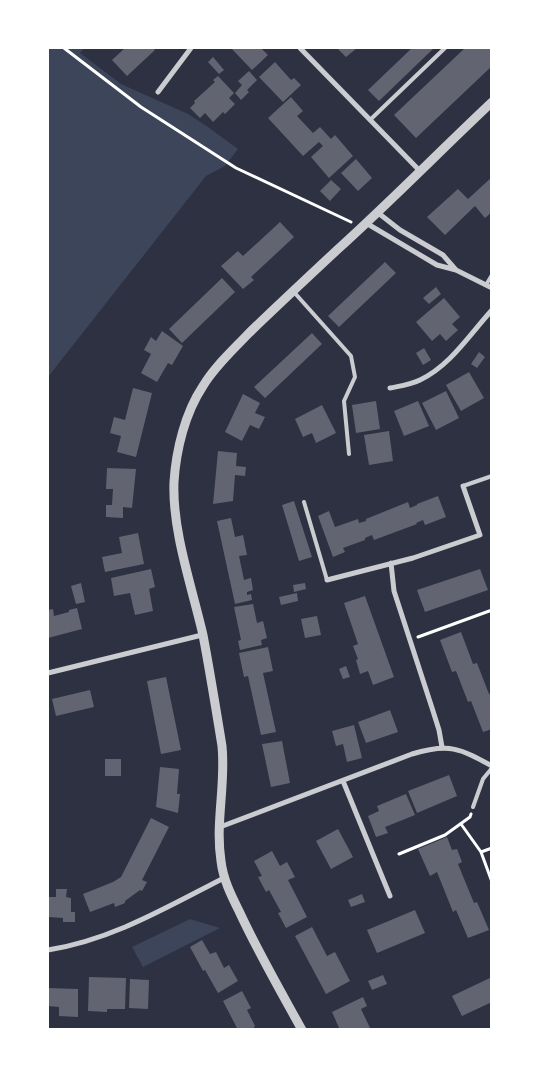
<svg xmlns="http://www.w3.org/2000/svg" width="539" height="1077" viewBox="0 0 539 1077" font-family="Roboto,sans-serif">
<rect width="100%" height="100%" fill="#2d3142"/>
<path fill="#3c4559" d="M48,48H84L80,53L121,84L188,114L208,127L238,149L225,166L206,176L48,377Z
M190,919L220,928L143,967L132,947Z"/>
<path fill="#626471" d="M125,48H153L155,50L127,76L112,60Z
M231,48H261L268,55L252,70Z
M337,48H357L346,57Z
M412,48H434L379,101L368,90Z
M465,48H492V66L416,138L394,115Z
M213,57L224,70L219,74L208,62Z
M275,62L291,80L294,78L301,85L283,102L259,77Z
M249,71L257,80L247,90L249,92L241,100L235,93L242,85L238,81Z
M218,76L234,93L229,98L235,104L225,114L223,112L213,122L205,113L200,118L190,108L195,103L194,101L215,82L213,80Z
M291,97L303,111L297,116L313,133L320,127L331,139L335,135L353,156L329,178L311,157L323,146L319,142L303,156L268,118Z
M356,159L372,178L358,191L341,173Z
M492,177V212L485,218L475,206L445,235L427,217L458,189L468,199Z
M331,180L341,189L330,201L320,191Z
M280,222L294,237L251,277L254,280L243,289L221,266L238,251L243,256Z
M385,262L396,273L339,327L328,316Z
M222,278L235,292L182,343L169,329Z
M436,287L441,294L429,304L423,298Z
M444,298L460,317L452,324L458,330L446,341L440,334L432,341L416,322Z
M162,331L183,346L172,365L168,363L157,382L141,373L151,354L144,350L151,337L156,341Z
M312,333L322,344L265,398L254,387Z
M424,348L431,360L423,365L416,353Z
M479,352L485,357L477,368L471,364Z
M469,372L484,398L461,411L446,385Z
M133,388L152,393L136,457L117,452L121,436L110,433L114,417L125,420Z
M446,391L459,418L436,430L422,403Z
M243,394L260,403L255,413L265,417L259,429L250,425L242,441L225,432Z
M376,401L380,429L356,433L352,405Z
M418,401L429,426L404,436L394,411Z
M322,405L336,433L316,443L312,433L303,437L295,419Z
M389,431L393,461L369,465L364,435Z
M218,451L237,453L236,466L246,467L245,476L235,475L233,501L213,504Z
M107,468L136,469L132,508L123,507V518L106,517V505H112L113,489H106Z
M438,496L446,517L425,525L423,520L416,523L417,524L374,540L372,535L365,538V540L343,548L345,552L333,557L318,516L329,511L335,527L358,519L359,523L366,521V519L408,502L410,508L417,505V504Z
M294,501L312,557L299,561L282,505Z
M231,518L235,537L243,535L247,555L239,556L244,580L251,578L253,590L247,592V595L251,594L252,600L235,604L217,521Z
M138,533L144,564L105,572L102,557L122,553L119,537Z
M151,569L155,587L149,589L153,611L135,615L130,593L114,596L111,578Z
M480,569L488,590L425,612L417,590Z
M81,583L85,602L76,604L71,586Z
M305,583L306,589L294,592L293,585Z
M297,593L298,601L281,605L279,597Z
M365,596L394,677L373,685L368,671L360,674L356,660L358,659L353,646L358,644L344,603Z
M253,604L257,623L263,621L267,638L261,640L262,645L240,650L238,641L241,640L234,607Z
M77,608L82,629L48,638V610L53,609L54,616L69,612V610Z
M317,616L321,635L305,638L301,619Z
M461,632L473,664L477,663L489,694L492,693V729L483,732L471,701L468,702L456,671L452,672L440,640Z
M268,647L273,671L263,673L276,732L261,735L248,676L244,677L239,653Z
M346,666L350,677L343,679L339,669Z
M166,677L181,750L161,754L147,681Z
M90,690L94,707L56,716L52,699Z
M390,710L398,732L366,743L358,722Z
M354,725L362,758L347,762L343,744L336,746L332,731Z
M282,741L290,783L271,787L262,744Z
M105,759H121V776H105Z
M160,767L179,769L177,794H180L178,813L156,807Z
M449,775L457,796L417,813L408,791Z
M406,794L415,815L385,827L388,833L376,837L368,816L379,811L377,806Z
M151,818L169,827L142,880L147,882L142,891L140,890L125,901V903L115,907L114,903L90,912L83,894L113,882L121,877Z
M338,829L353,857L331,869L316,841Z
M447,837L452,850L457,849L462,862L458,864L474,903L477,902L489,930L468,938L456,910L453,912L437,872L430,876L418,849Z
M272,851L280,866L287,862L295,877L288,880L307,917L286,928L278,913L281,912L269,890L266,892L258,877L262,876L254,861Z
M56,889H67L66,897L71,898V912H75V922H63V918L48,917V897H56Z
M362,894L365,902L351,907L348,900Z
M415,910L425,933L377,953L367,930Z
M312,927L327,956L335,952L350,981L326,994L295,936Z
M202,940L210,954L216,952L224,968L229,965L238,981L218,993L205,970L203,971L190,947Z
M383,975L387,984L372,990L368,981Z
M89,977L126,978L125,1009H107V1012L88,1011Z
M492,977V1002L462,1016L452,996Z
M130,979L149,980L148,1009L129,1008Z
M48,988L78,989V1017L59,1016V1007L48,1006Z
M242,991L251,1008L247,1010L255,1026L252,1030H238L223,1001Z
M363,997L367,1006L361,1009L371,1030H340L332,1012Z"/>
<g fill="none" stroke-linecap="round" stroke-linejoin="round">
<path stroke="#fff" stroke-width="3" d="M64,48L141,107L236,168L351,222
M418,637L492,610
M461,824L481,852L492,848
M481,852L492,882
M399,854L445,835L470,817L471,814"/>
<path stroke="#caccd0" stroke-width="4" d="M371,119L445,48
M486,285L492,275
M293,291L351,356L355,377L344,401L349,454
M463,486L492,476
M304,502L327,580
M473,807L483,779L492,768"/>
<path stroke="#caccd0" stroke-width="5" d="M300,48L419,170
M158,92L191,48
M377,212L400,230L443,255L456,270
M366,223L437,265L456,270L492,288
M390,388C400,386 410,385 420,380C450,366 470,334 492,310
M391,563L394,591L433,711L439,730L442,747
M327,580L413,558L480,535L463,486
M48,673L202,635
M343,781L390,896
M220,827L412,754C449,743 459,748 492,766
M48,950C112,940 167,907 224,878"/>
<path stroke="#caccd0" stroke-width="9" d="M302,1030C280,990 258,952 239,911C231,895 223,879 221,861C215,823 226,784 222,746C216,709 210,672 203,635C192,587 172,531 174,482C176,450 185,413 203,386C215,366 233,350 249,333C278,305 307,278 337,250C390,202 440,151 492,102"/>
</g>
<rect width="539" height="1077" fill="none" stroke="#ffffff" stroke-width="98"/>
</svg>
